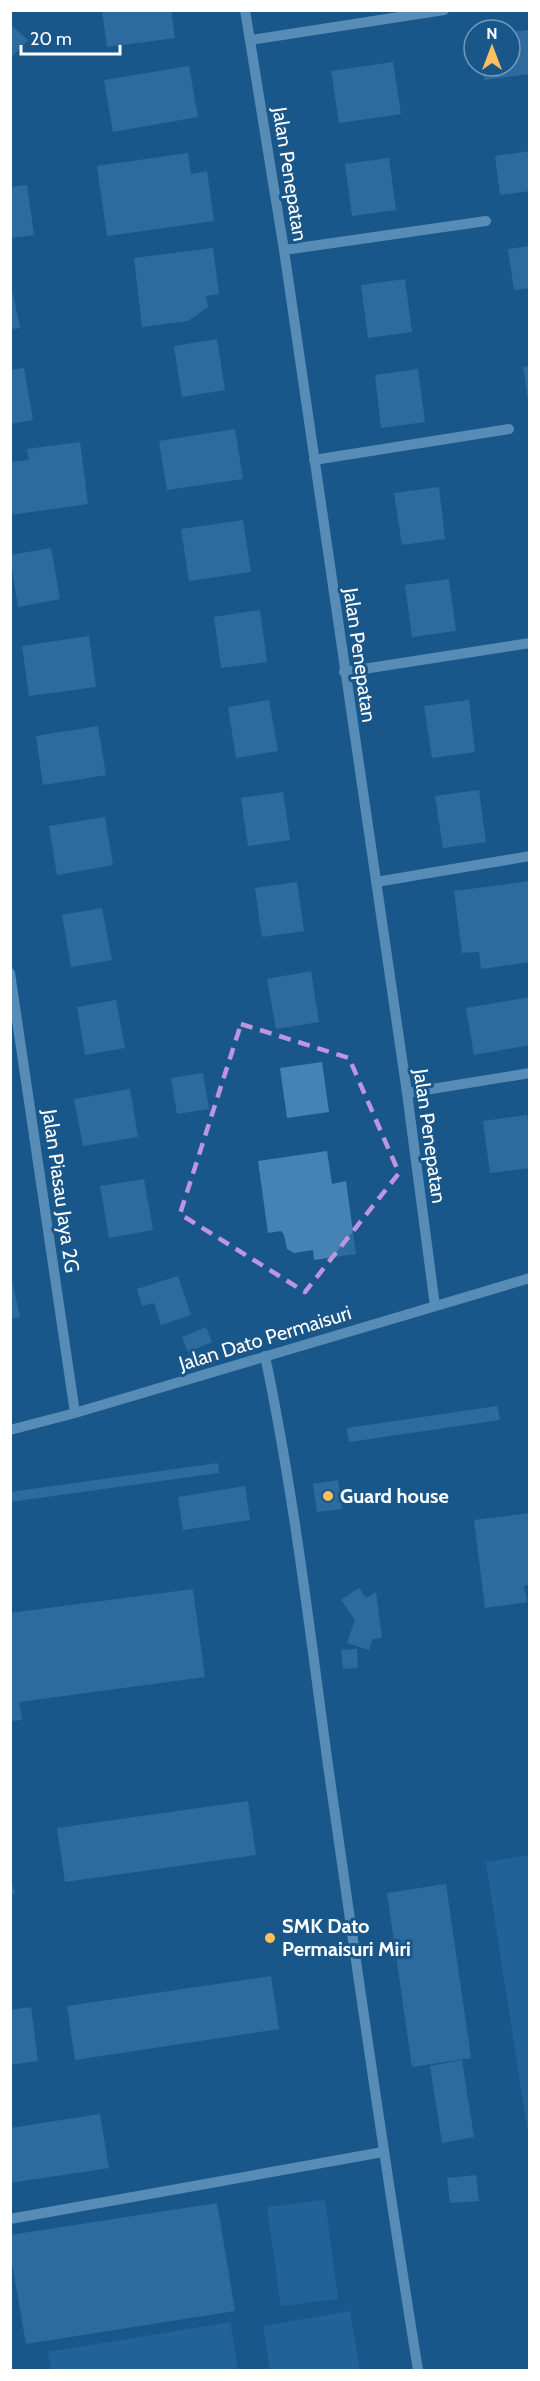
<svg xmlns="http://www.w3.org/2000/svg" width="540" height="2381" viewBox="0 0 540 2381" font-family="Cabin,sans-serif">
<rect width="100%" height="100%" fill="#19578a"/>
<path fill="#2b71a9" d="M529,1855L530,1856L529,2140L486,1862Z
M325,2200L338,2299L281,2306L267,2207Z
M350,2311L360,2370H270L263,2326Z
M230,2322L238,2370H51L48,2352Z"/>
<path fill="#4583b5" d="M102,10H171L175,38L107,47Z
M10,24L28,40L10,59Z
M528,30L530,74L484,80L482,66H510V32Z
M393,62L401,114L339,123L331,71Z
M189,66L198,117L113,132L104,80Z
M530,151V191L500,195L495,156Z
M188,153L191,174L207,171L214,221L107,236L97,166Z
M389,158L396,210L352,216L345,164Z
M27,185L34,235L10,238V187Z
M530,246V288L514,290L508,249Z
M213,248L219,294L206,296L208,307L188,321L142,327L134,258Z
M10,279L20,328L10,329Z
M405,279L412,332L368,338L361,285Z
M217,339L225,390L182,397L174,346Z
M530,366V400H528L523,367Z
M24,368L33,420L10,424V370Z
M418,369L425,422L381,428L375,375Z
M235,429L243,479L167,490L159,441Z
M80,442L88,504L10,515V462L29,460L27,449Z
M439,487L445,539L402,545L394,493Z
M243,520L251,572L189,581L181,529Z
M51,548L60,599L18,607L10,555Z
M449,579L456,631L412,637L405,585Z
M260,610L267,662L221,668L214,617Z
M89,636L96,687L29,696L22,646Z
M269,700L278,751L236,758L228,707Z
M469,700L475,752L432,758L424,706Z
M98,726L106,775L43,785L36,736Z
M479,790L486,842L443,848L435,796Z
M283,792L290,840L248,846L241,798Z
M105,817L113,865L57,875L49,826Z
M530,881V962L481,969L479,952L462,953L454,891Z
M297,882L304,931L262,937L255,888Z
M102,908L112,960L71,967L62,915Z
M311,971L319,1022L276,1029L267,979Z
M530,997V1045L474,1055L466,1008Z
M116,1000L125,1048L85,1055L77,1007Z
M322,1062L329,1112L287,1118L280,1068Z
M203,1073L209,1109L177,1114L171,1078Z
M130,1089L138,1137L83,1146L74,1099Z
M527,1115L530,1136V1168L490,1173L483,1121Z
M327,1151L332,1184L346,1181L356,1254L314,1260L313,1250L294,1253L287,1249L284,1235L281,1231L268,1233L258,1161Z
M144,1179L153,1230L109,1238L100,1186Z
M10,1272L20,1317L10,1319Z
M178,1276L191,1315L161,1325L154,1303L142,1306L137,1289Z
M206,1327L212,1342L188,1352L182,1337Z
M497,1406L500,1420L349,1442L347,1428Z
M218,1463L219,1473L10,1502V1492Z
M338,1480L342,1509L317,1512L313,1484Z
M245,1486L250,1520L183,1530L178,1497Z
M530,1513V1585L524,1586L527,1602L485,1608L474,1520Z
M359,1588L366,1598L376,1592L382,1638L373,1639L369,1650L347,1643L355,1620L341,1600Z
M193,1589L205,1677L19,1702L22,1720L10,1721V1613Z
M357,1649L358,1668L343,1669L341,1650Z
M248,1801L256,1855L65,1882L57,1828Z
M10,1876L15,1894H10Z
M446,1884L471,2058L412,2067L387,1893Z
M271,1976L279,2029L75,2060L67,2006Z
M31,2007L38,2061L10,2065V2010Z
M462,2060L474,2137L442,2143L430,2066Z
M100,2114L109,2168L10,2183V2128Z
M476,2175L479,2201L450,2203L447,2178Z
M217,2203L235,2311L26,2344L10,2252V2235Z"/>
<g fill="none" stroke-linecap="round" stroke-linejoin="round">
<path stroke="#a2cdee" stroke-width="10" d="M245,10L284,250L407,1093L435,1306
M251,40L444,10
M284,250L486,221
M314,460L509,429
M344,672L530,643
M376,882L530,856
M10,973L75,1413
M407,1093L530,1073
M265,1356C293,1489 309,1624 327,1758C356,1963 385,2167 418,2370
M10,1430L75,1413L530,1278
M10,2219L383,2152"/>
</g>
<path d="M0 0H540V2381H0ZM241,1024L349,1058L399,1173L305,1292L180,1214Z" fill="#19578a" fill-opacity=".55" fill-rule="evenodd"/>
<path fill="none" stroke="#bd96df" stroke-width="4.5" stroke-dasharray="12 8" stroke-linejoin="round" d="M241,1024L349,1058L399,1173L305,1292L180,1214Z"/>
<g fill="#ffbf5f" stroke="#19578a" stroke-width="2">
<circle cx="328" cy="1496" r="6"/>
<circle cx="270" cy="1938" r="6"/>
</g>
<g text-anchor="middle" stroke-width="6" stroke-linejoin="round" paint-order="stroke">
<g font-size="20" fill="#fff" stroke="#19578a">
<text transform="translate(290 174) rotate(81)" y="7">Jalan Penepatan</text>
<text transform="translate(360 655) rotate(82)" y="7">Jalan Penepatan</text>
<text transform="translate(430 1136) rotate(82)" y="7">Jalan Penepatan</text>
<text transform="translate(61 1191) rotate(82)" y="7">Jalan Piasau Jaya 2G</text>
<text transform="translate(265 1338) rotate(-17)" y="7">Jalan Dato Permaisuri</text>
</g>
<g font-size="20" font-weight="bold" fill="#fff" stroke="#19578a" text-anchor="start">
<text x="340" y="1503">Guard house</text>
<text x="282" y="1933">SMK Dato<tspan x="282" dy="23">Permaisuri Miri</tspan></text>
</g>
</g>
<rect width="540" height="2381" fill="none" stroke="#ffffff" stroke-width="24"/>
<g transform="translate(492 48)"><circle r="28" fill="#19578a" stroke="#759ab9" stroke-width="1.5"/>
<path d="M0-4.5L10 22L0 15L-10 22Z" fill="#ffbf5f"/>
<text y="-9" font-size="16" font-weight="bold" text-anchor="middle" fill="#ffffff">N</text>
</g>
<path d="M21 45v9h99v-9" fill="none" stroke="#ffffff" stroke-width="3"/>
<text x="30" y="45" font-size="18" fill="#ffffff" stroke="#19578a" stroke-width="4.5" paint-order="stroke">20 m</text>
</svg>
